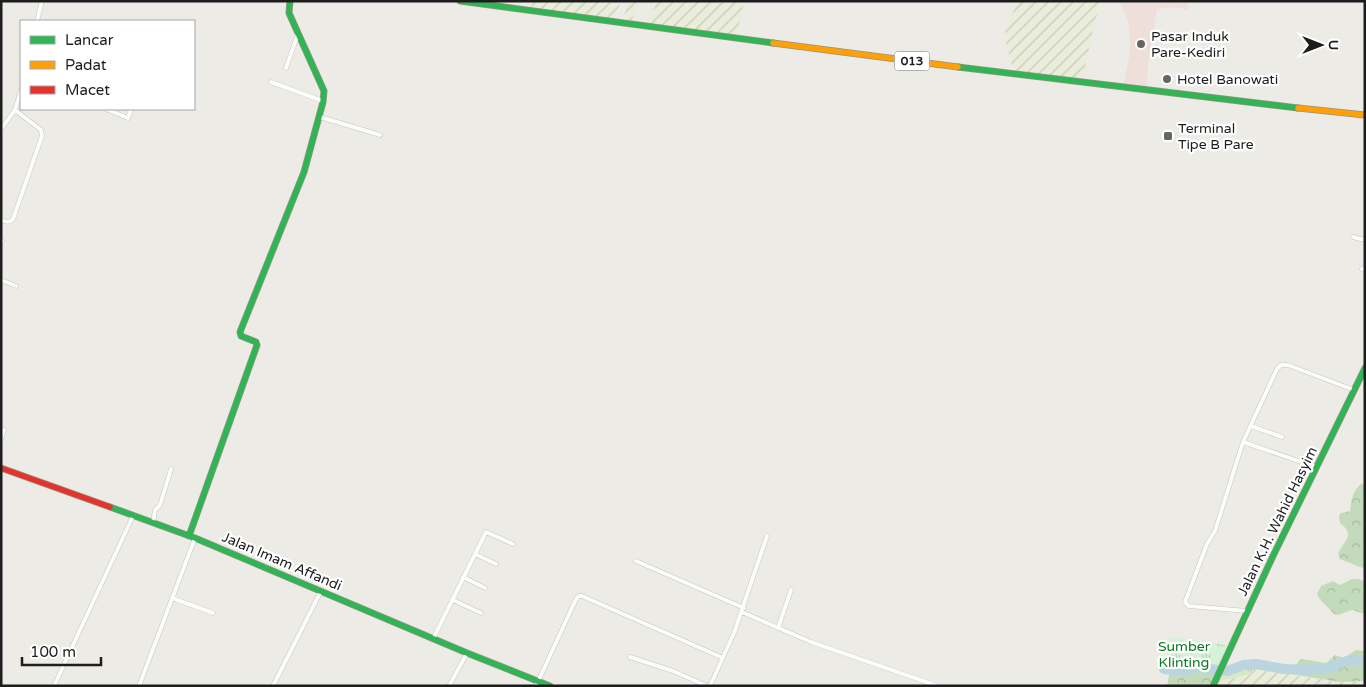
<svg xmlns="http://www.w3.org/2000/svg" width="1366" height="687" viewBox="0 0 1366 687" font-family="'Varela Round',sans-serif">
<defs>
<pattern id="farmland-furrows" width="10" height="10" patternUnits="userSpaceOnUse" patternTransform="scale(1.25)"><rect width="10" height="10" fill="#eaedd9"/><path d="M-1 1l2-2M0 10L10 0M9 11l2-2" fill="none" stroke="#c8cbba"/></pattern>
<pattern id="grass-tufts" width="24" height="20" patternUnits="userSpaceOnUse" patternTransform="scale(1.25)"><rect width="24" height="20" fill="#d5eac4"/><path d="M3 7l-1-3M5 7V3M7 7l1-3M15 17l-1-3M17 17v-4M19 17l1-3" fill="none" stroke="#b6c8a8"/></pattern>
<pattern id="forest-crowns" width="20" height="18" patternUnits="userSpaceOnUse" patternTransform="scale(1.25)"><rect width="20" height="18" fill="#c4dbbb"/><path d="M2 6a3 3 0 1 1 6 0M12 15a3 3 0 1 1 6 0" fill="none" stroke="#a8bca0"/></pattern>
<pattern id="park-tufts" width="24" height="20" patternUnits="userSpaceOnUse" patternTransform="scale(1.25)"><rect width="24" height="20" fill="#d4f3d6"/><path d="M3 7l-1-3M5 7V3M7 7l1-3M15 17l-1-3M17 17v-4M19 17l1-3" fill="none" stroke="#b6d0b7"/></pattern>
</defs>
<rect width="100%" height="100%" fill="#ecebe6"/>
<path fill="#eedfdb" d="M1120,1H1189L1187,10L1176,7L1157,9L1149,58L1146,90L1123,87L1130,53V35L1128,21Z"/>
<path fill="url(#farmland-furrows)" d="M533,1H621L613,22L530,11Z
M623,1H639L630,25L621,24L628,4Z
M657,1H744L736,38L647,27Z
M1018,1H1101L1092,33L1082,82L1014,73L1006,44L1005,31Z
M1257,669L1339,682L1365,681V686H1213L1214,682L1251,674L1253,670Z"/>
<path fill="url(#grass-tufts)" d="M1250,664H1256L1258,667L1253,670L1251,674L1214,682L1219,671H1227Z"/>
<path fill="url(#forest-crowns)" d="M1361,484H1365V569L1340,559L1338,553C1346,539 1355,535 1340,523L1339,516L1341,513L1350,511C1351,501 1353,490 1361,484Z
M1352,579H1359L1365,582L1363,590L1365,594V614L1352,610L1338,615L1334,614L1319,598L1317,594L1321,586L1333,581L1340,585Z
M1356,650L1365,651V681L1339,682L1292,674L1299,660L1302,659L1326,663L1335,655L1344,658Z
M1200,668L1219,671L1213,686H1167L1170,670Z"/>
<path fill="url(#park-tufts)" d="M1170,637H1175L1231,646L1219,671L1200,668L1180,671L1164,669Z"/>
<g fill="none" stroke-linecap="round" stroke-linejoin="round">
<path stroke="#bad5df" stroke-width="10" d="M1164,669L1180,671L1200,668L1227,671L1244,665L1256,664L1284,669L1308,670L1328,668L1350,660H1365"/>
<defs>
<path id="street" d="M37,21L42,1
M286,68L298,34
M271,82L323,101
M106,109L128,118L131,109
M320,117L380,135
M1,129L15,110L21,90
M1,220C6,222 9,223 13,219L42,136L41,130L15,110
M1353,237L1365,240
M1,240L2,241
M1362,269L1365,270
M1,280L16,286
M1251,426L1282,437
M1,439L4,430
M1243,442L1316,467
M153,523L155,510L160,505L171,469
M475,554L496,564
M636,561L744,608
M463,577L485,588
M172,598L213,613
M453,600L481,613
M1247,611L1189,606L1185,602L1207,544L1215,531L1243,442L1277,369L1281,365H1288L1354,390
M742,612L811,642L935,685
M778,628L791,590
M433,639L486,532L513,544
M630,657L673,671L707,686
M54,686L133,516
M139,686L195,538
M273,686L321,591
M449,686L467,653
M536,686L576,599L579,596H582L723,658
M710,686L734,633L767,536"/>
<path id="fast" d="M460,1L773,43
M958,67L1298,108
M110,507L195,538L467,653L550,686
M189,536L257,345L256,342L241,336L240,332L304,172L323,102L324,91L289,13L290,1
M1213,686L1273,556L1365,368"/>
<path id="slow" d="M773,43L958,67
M1298,108L1365,115"/>
<path id="jam" d="M1,468L110,507"/>
</defs>
<use href="#street" stroke="#c4c4c2" stroke-width="5"/>
<use href="#fast" stroke="#92967e" stroke-width="7"/>
<use href="#slow" stroke="#92967e" stroke-width="7"/>
<use href="#jam" stroke="#92967e" stroke-width="7"/>
<use href="#street" stroke="#fcfcfb" stroke-width="4"/>
<use href="#fast" stroke="#30b455" stroke-width="5.5"/>
<use href="#slow" stroke="#ff9f0a" stroke-width="5.5"/>
<use href="#jam" stroke="#e5322d" stroke-width="5.5"/>
</g>
<g fill="#656563" stroke="#fff" stroke-width="2">
<circle cx="1141" cy="44" r="5"/>
<circle cx="1167" cy="79" r="5"/>
<rect x="1163" y="131" width="10" height="10" rx="2.5"/>
</g>
<g text-anchor="middle" stroke-width="4.5" stroke-linejoin="round" paint-order="stroke">
<rect fill="#fff" stroke="#616161" stroke-width="1" x="894.5" y="51.5" width="35" height="19" rx="4"/>
<g font-size="12" font-weight="bold" fill="#1d1d1d">
<text x="912" y="65">013</text>
</g>
<g font-size="14" fill="#1d1d1d" stroke="#fff" text-anchor="start">
<text x="1151" y="41">Pasar Induk<tspan x="1151" dy="16">Pare-Kediri</tspan></text>
<text x="1177" y="84">Hotel Banowati</text>
<text x="1178" y="133">Terminal<tspan x="1178" dy="16">Tipe B Pare</tspan></text>
</g>
<g font-size="14" fill="#1d1d1d" stroke="#fff">
<text transform="translate(1277 521) rotate(-64)" y="5">Jalan K.H. Wahid Hasyim</text>
<text transform="translate(282 561) rotate(23)" y="5">Jalan Imam Affandi</text>
</g>
<g font-size="14" fill="#0b7b1e" stroke="#fff">
<text x="1184" y="651">Sumber<tspan x="1184" dy="16">Klinting</tspan></text>
</g>
</g>
<rect width="1366" height="687" fill="none" stroke="#1d1d1d" stroke-width="5"/>
<rect x="20" y="20" width="175" height="90" fill="#ffffff" stroke="#a5a5a5"/>
<rect x="30" y="36" width="25" height="8" fill="#30b455" stroke="#a5a5a5"/>
<text x="65" y="45" font-size="15" fill="#1d1d1d">Lancar</text>
<rect x="30" y="61" width="25" height="8" fill="#ff9f0a" stroke="#a5a5a5"/>
<text x="65" y="70" font-size="15" fill="#1d1d1d">Padat</text>
<rect x="30" y="86" width="25" height="8" fill="#e5322d" stroke="#a5a5a5"/>
<text x="65" y="95" font-size="15" fill="#1d1d1d">Macet</text>
<g transform="translate(1321 45) rotate(90)" stroke="#ffffff" stroke-width="4" paint-order="stroke">
<path d="M0-4L9 19L0 12L-9 19Z" fill="#1d1d1d"/>
<text y="-8" font-size="14" font-weight="bold" text-anchor="middle" fill="#1d1d1d">U</text>
</g>
<path d="M22 657v8h79v-8" fill="none" stroke="#1d1d1d" stroke-width="2.5"/>
<text x="30" y="657" font-size="15" fill="#1d1d1d" stroke="#ffffff" stroke-width="4" paint-order="stroke">100 m</text>
</svg>
